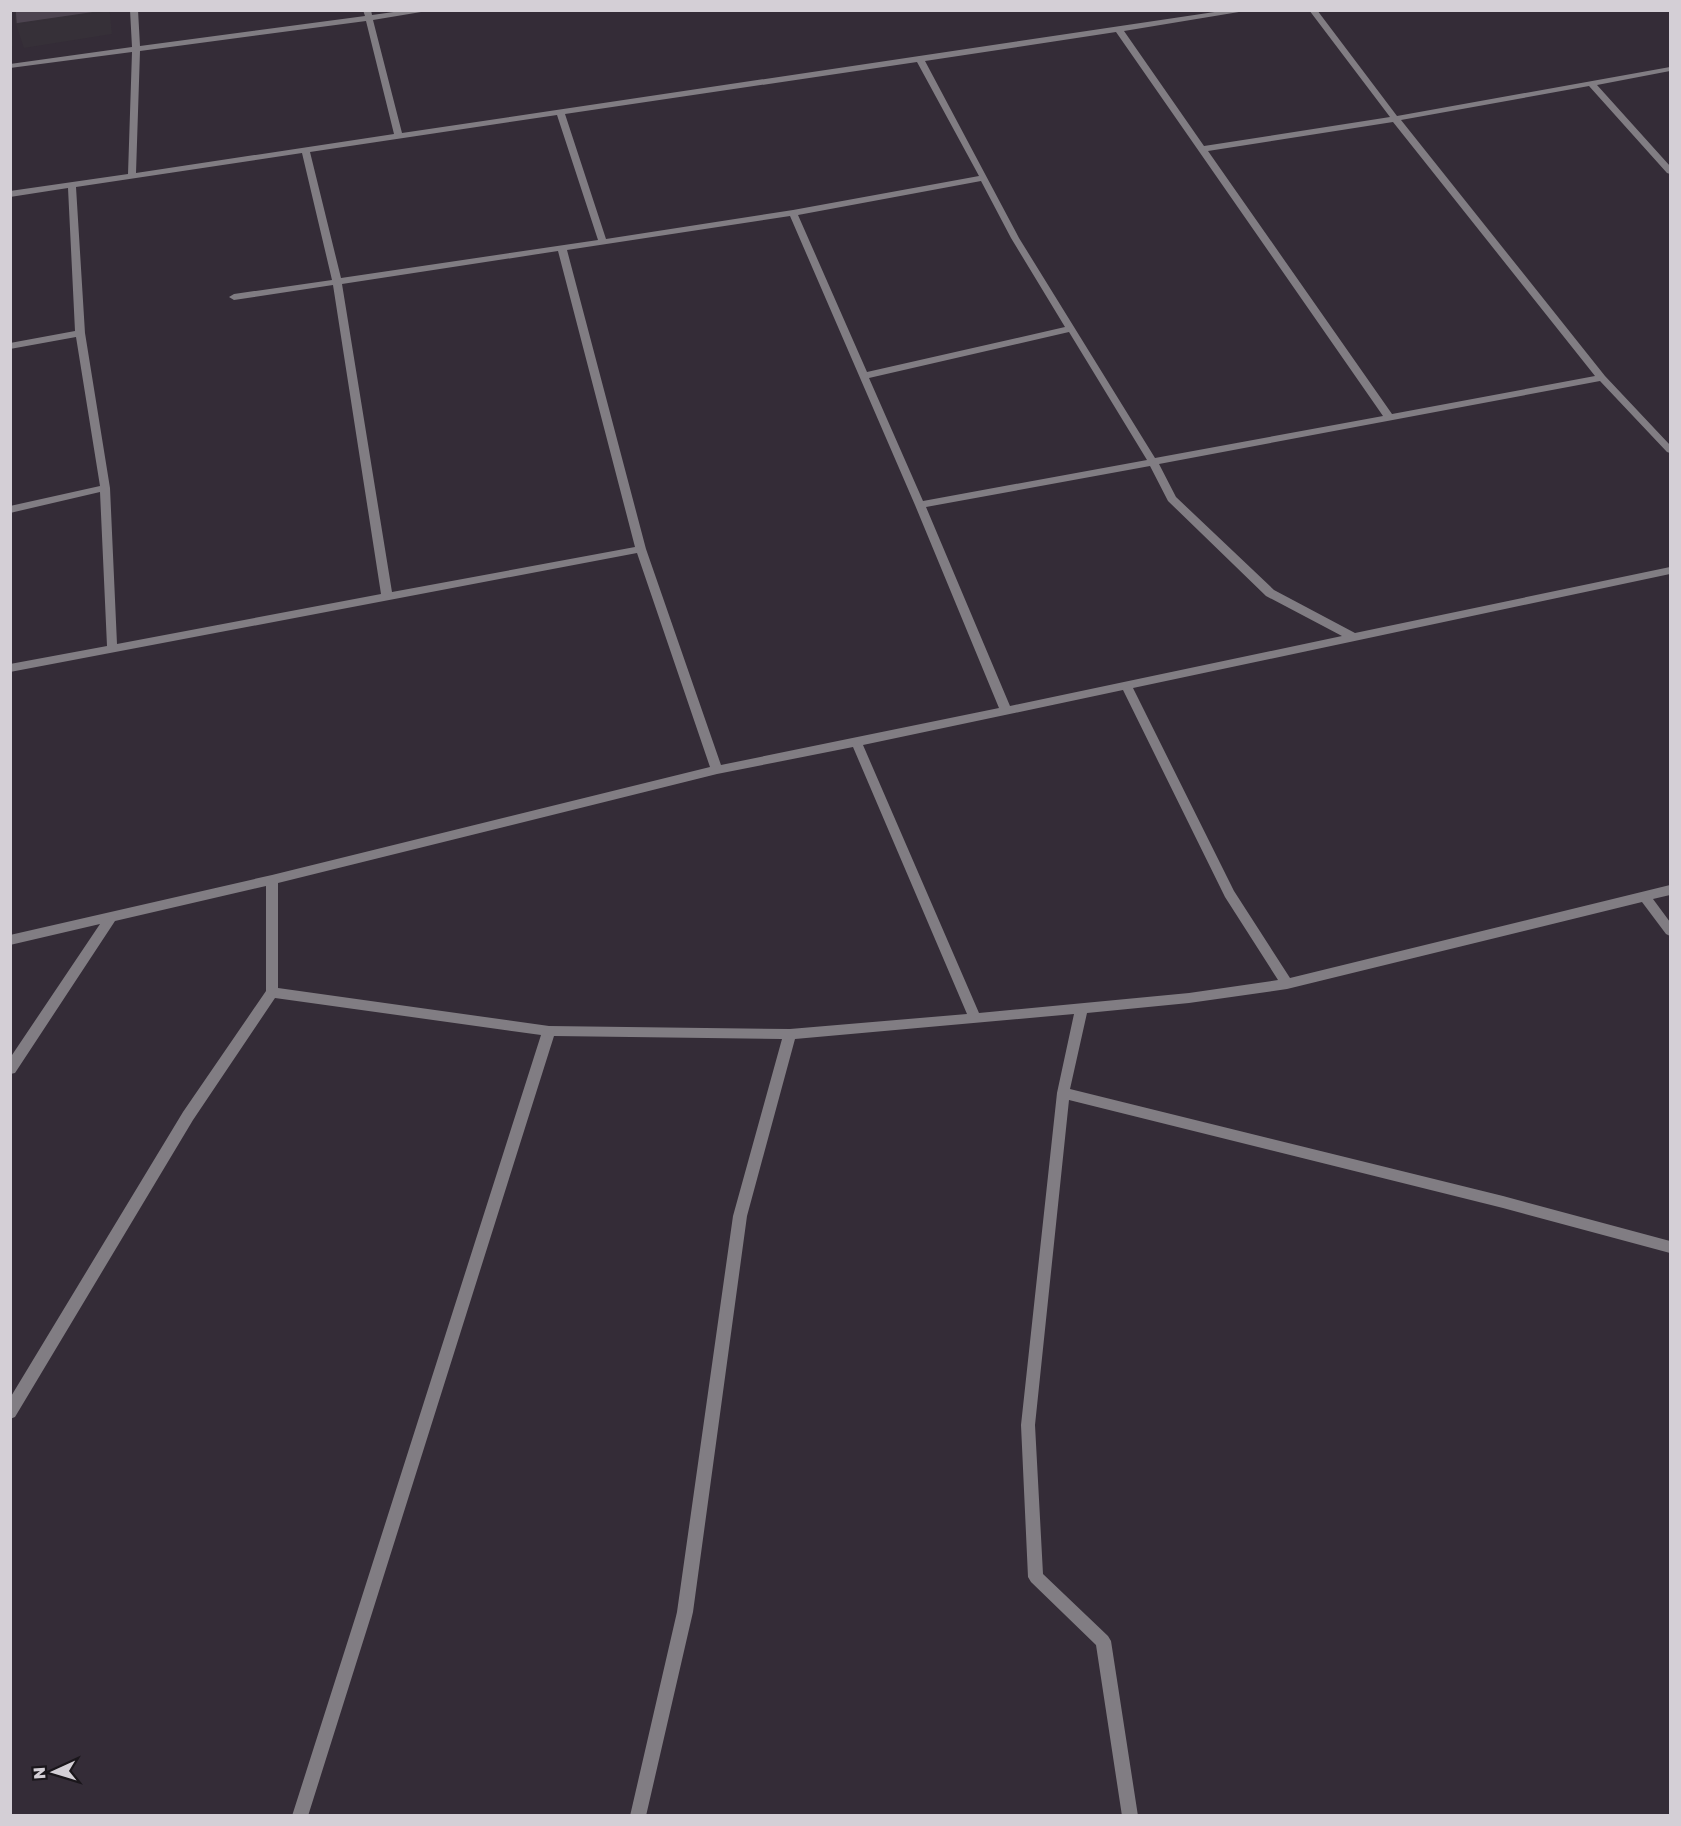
<svg xmlns="http://www.w3.org/2000/svg" width="1681" height="1826" viewBox="0 0 1681 1826" font-family="'Golos Text',sans-serif">
<rect width="100%" height="100%" fill="#342c37"/>
<g fill="none" stroke-linecap="round" stroke-linejoin="round">
<path fill="#817d83" fill-rule="evenodd" d="M130,10H138L140,46L365,16L363,10H371L372,15L408,10H433L373,20L402,133L1228,10H1251L1124,31L1204,146L1390,117L1309,10H1317L1397,116L1670,67V71L1597,85L1670,166V174L1667,173L1589,86L1401,120L1605,376L1670,445V453L1667,452L1600,381L1159,464L1176,497L1274,590L1355,633L1670,567V574L1133,688L1234,891L1290,978L1670,885V895L1653,899L1670,922V936L1666,934L1642,902L1287,989L1189,1003L1087,1013L1070,1089L1503,1196L1670,1241V1253L1503,1208L1069,1100L1035,1425L1043,1574L1108,1636L1111,1641L1138,1816H1122L1096,1645L1031,1582L1028,1577L1021,1425L1057,1093L1074,1014L795,1039L747,1216L693,1612L646,1816H630L677,1612L733,1216L782,1039L554,1036L308,1816H292L541,1035L275,998L193,1120L15,1417L10,1419V1398L183,1112L266,991V886L115,921L15,1073L10,1074V1058L100,924L10,945V935L272,875L710,767L637,553L10,672V664L107,646L100,492L10,513V506L100,486L76,337L10,349V343L75,331L68,188L10,197V191L128,174L132,52L10,68V64L132,47ZM366,21L394,134L136,173L140,51ZM1116,32L1383,416L1155,458L1019,238L925,61ZM917,62L979,176L793,210L606,239L565,114ZM557,115L598,240L341,278L310,152ZM1393,122L1595,376L1392,414L1208,151ZM302,153L332,280L234,294L229,297L234,300L333,285L381,594L117,644L110,488L85,333L76,187ZM981,181L1011,238L1065,327L867,372L798,215ZM790,216L915,505L999,708L721,765L646,549L567,250ZM558,251L635,547L392,592L342,284ZM1069,332L1147,460L923,501L869,378ZM1150,466L1168,501L1266,596L1342,636L1010,706L926,507ZM1123,690L1225,897L1278,980L1189,993L979,1013L863,745ZM853,747L967,1014L790,1029L549,1026L278,988V883L717,774Z"/>
</g>
<path fill="#363038" d="M104,10H109L110,14L112,34L24,48L16,24Z
M10,22L12,26L13,46H10Z"/>
<path fill="#4d4450" stroke="#363038" stroke-width="1.5" d="M15,10H104L105,11L16,24Z"/>
<rect width="1681" height="1826" fill="none" stroke="#d4cfd6" stroke-width="24"/>
<g transform="translate(54 1772) rotate(266)" stroke="#1a161b" stroke-width="4.5" paint-order="stroke">
<path d="M0-4.5L10 22L0 15L-10 22Z" fill="#d4cfd6"/>
<text y="-9" font-size="16" font-weight="bold" text-anchor="middle" fill="#d4cfd6">N</text>
</g>
</svg>
